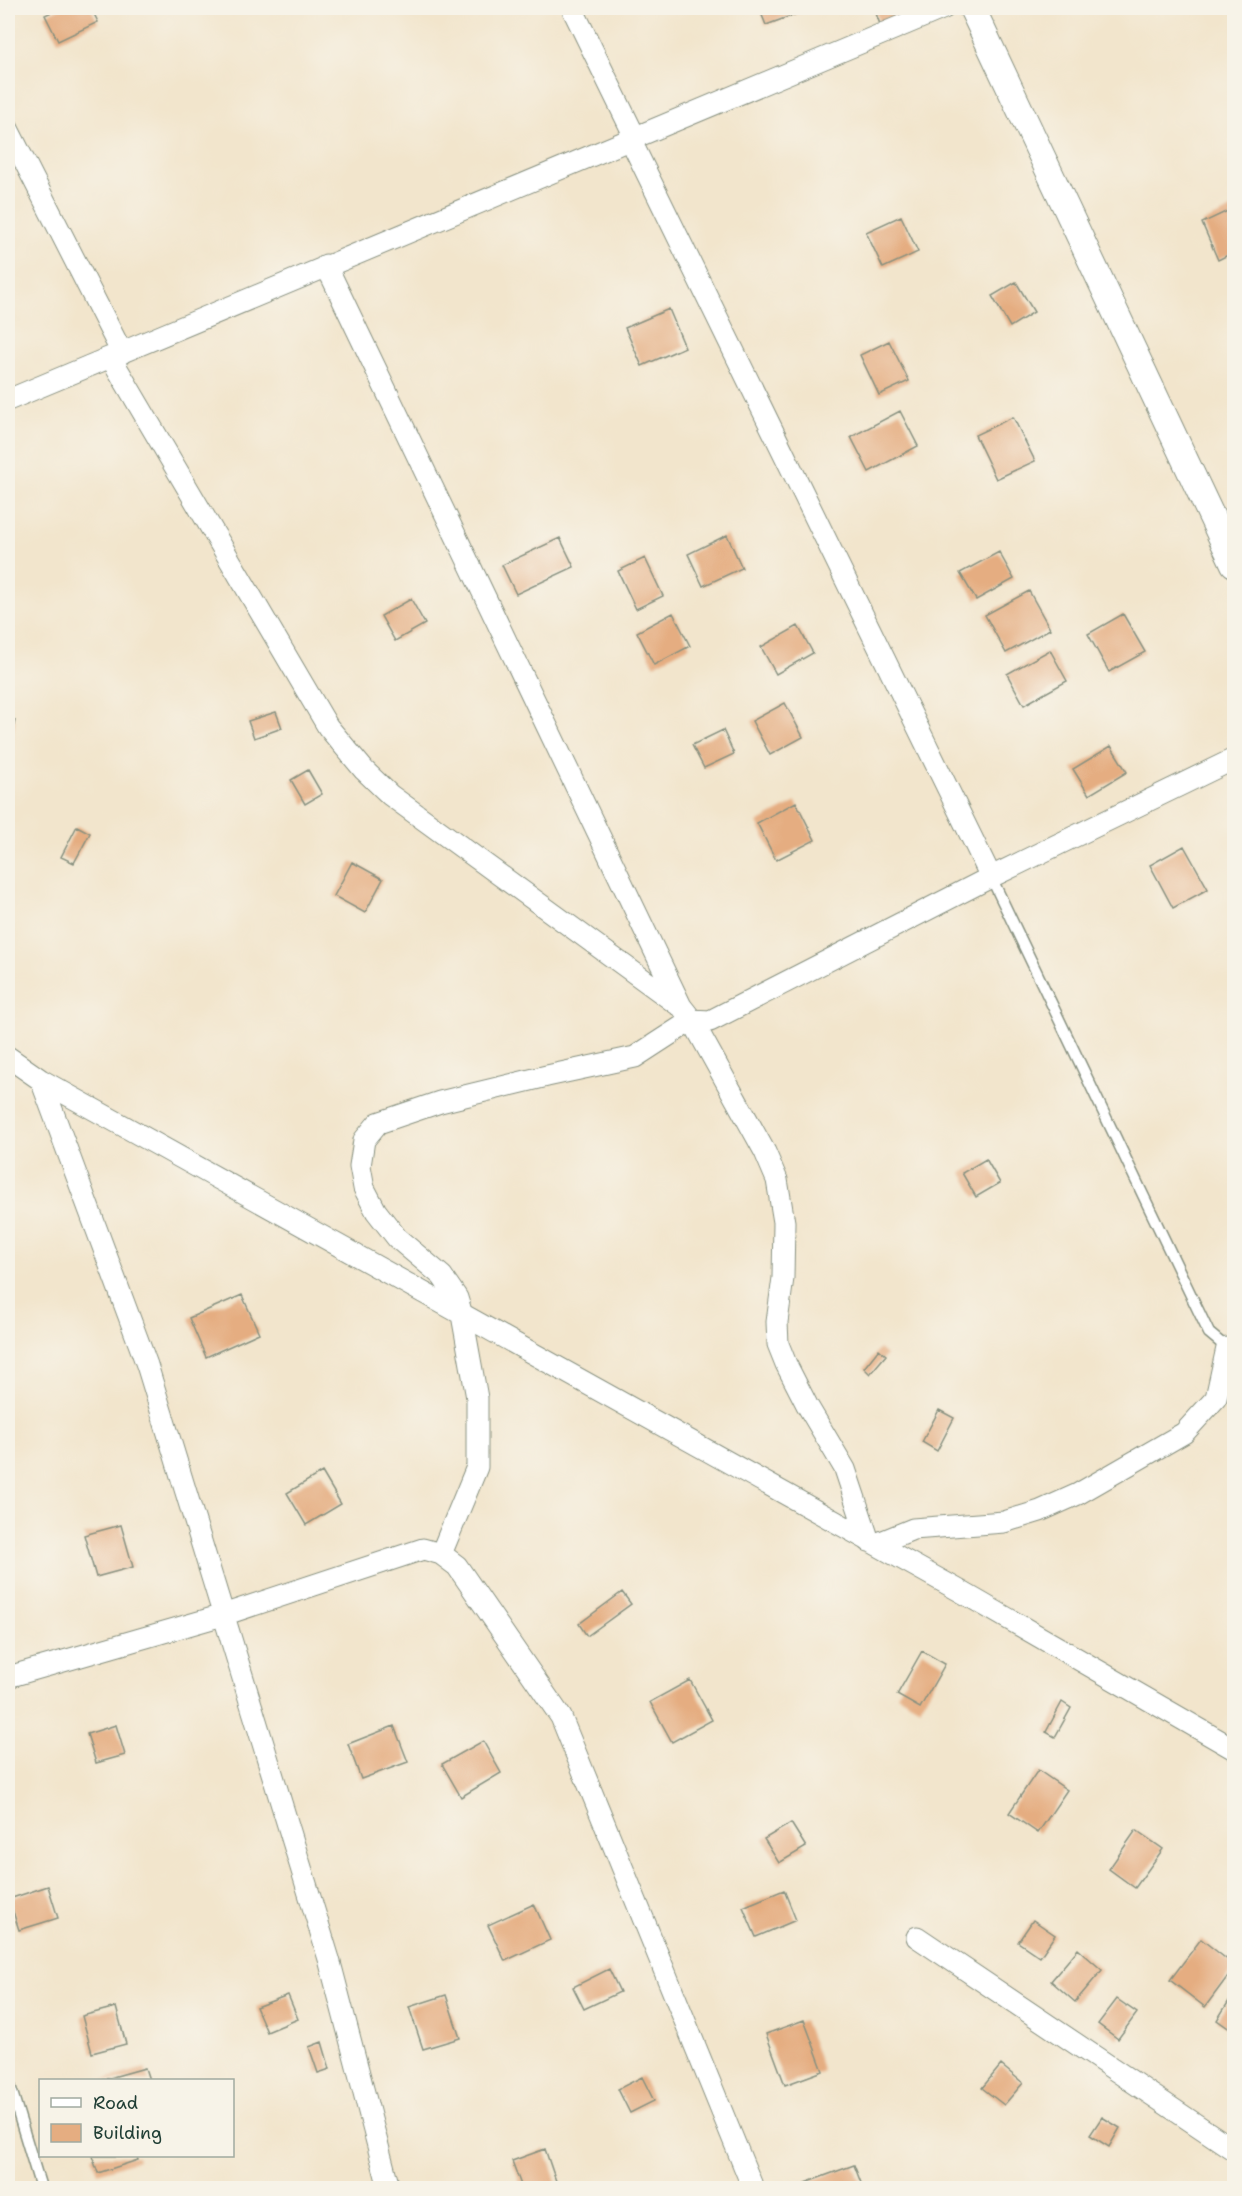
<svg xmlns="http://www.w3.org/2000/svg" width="1242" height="2196" viewBox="0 0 1242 2196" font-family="'Shantell Sans',sans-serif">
<rect width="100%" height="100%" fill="#f7f3e8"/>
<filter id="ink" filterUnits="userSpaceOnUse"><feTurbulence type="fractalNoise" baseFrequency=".0167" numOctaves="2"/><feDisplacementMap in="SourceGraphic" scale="12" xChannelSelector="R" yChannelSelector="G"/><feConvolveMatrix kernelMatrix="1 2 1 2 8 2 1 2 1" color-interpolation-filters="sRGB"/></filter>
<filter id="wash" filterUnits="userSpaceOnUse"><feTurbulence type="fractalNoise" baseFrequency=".008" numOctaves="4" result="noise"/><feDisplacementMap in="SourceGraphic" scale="24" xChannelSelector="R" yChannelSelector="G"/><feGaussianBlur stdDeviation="1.35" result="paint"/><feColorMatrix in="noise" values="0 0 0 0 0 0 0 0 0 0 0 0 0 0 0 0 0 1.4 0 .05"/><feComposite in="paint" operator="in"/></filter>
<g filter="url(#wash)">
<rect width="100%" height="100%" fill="#f2e5cc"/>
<g id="blocks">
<path fill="#e5ad81" d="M60,8H91L98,22L58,41L45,15Z
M759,8H813L766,25Z
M874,8H932L881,27Z
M1234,208V252L1218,260L1202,223Z
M901,216L918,252L883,268L866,232Z
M1016,282L1034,312L1010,327L992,296Z
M669,309L685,347L642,366L625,328Z
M889,341L909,381L879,395L860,355Z
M900,411L918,446L869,472L851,437Z
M1013,417L1035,461L996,479L975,435Z
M727,535L742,568L703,586L688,554Z
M560,538L574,567L516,594L502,565Z
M999,552L1014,579L976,600L960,573Z
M645,558L663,596L636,609L618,571Z
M1029,591L1050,629L1006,653L985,615Z
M411,599L425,624L395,641L381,616Z
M673,613L690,646L654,665L637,632Z
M1123,614L1145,652L1109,672L1088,634Z
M798,626L813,653L776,674L761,647Z
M1050,650L1067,681L1024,705L1007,674Z
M785,703L803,737L770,755L752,721Z
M276,712L282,728L254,738L248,721Z
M8,719L15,720L9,754H8Z
M723,730L734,754L704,768L692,745Z
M1111,746L1127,772L1089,795L1073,769Z
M308,770L322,794L305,804L291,780Z
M796,802L815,840L776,860L757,823Z
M77,826L90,833L74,863L61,857Z
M1184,846L1208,889L1173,908L1150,865Z
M352,862L383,879L365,913L334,896Z
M986,1159L1000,1183L976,1197L962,1173Z
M242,1295L259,1333L206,1357L189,1318Z
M879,1349L886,1355L870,1374L864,1368Z
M939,1410L954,1418L937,1451L922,1442Z
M322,1472L341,1504L306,1525L287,1493Z
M121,1525L133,1567L96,1577L84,1535Z
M622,1592L631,1604L587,1636L579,1624Z
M922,1651L945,1664L920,1708L897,1695Z
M690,1680L712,1720L672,1742L650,1702Z
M1062,1702L1071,1708L1055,1737L1046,1732Z
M116,1725L125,1755L96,1763L87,1734Z
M394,1726L408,1762L361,1779L348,1744Z
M483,1741L501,1773L461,1797L442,1764Z
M1038,1770L1067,1790L1038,1833L1009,1813Z
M791,1823L806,1847L779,1863L764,1839Z
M1136,1830L1163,1849L1135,1888L1109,1869Z
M48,1886L58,1918L19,1930L9,1899Z
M784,1890L796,1920L756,1937L743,1907Z
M534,1904L550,1940L505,1961L488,1925Z
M1033,1920L1055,1935L1040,1957L1018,1942Z
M1201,1939L1234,1965V1968L1205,2007L1170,1980Z
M1078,1949L1102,1970L1075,2002L1051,1981Z
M609,1969L620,1992L584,2009L573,1987Z
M1234,1993V2032L1217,2020Z
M288,1995L298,2019L267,2032L256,2007Z
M446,1995L460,2038L423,2049L409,2007Z
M1117,1999L1137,2013L1118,2039L1098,2024Z
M116,2007L126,2044L92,2053L82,2016Z
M804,2020L823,2071L785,2085L766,2034Z
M322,2042L330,2069L318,2073L309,2047Z
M1001,2065L1023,2083L1004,2105L982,2088Z
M145,2068L149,2080H102Z
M642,2077L654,2101L630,2113L618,2089Z
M1102,2117L1120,2128L1109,2147L1090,2135Z
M545,2149L558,2187L552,2188H522L512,2161Z
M92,2156H137L138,2160L98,2173Z
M854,2165L863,2188H807L805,2183Z"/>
</g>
</g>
<g filter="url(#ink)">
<use href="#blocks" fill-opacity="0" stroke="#889180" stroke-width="1.5"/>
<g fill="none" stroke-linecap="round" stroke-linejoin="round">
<defs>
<path id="service" d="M991,877L1209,1333L1227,1348H1231
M8,2079L41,2188"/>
<path id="minor" d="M572,8L635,137
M8,129L122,353
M630,139L991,877
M326,265L681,1006L692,1020L710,1021L991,877L1234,759
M111,358L328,727L364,770L390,795L677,1004
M8,400L944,8
M8,1057L41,1080L960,1591L1234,1749
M41,1080L147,1365L329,1959L389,2188
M876,1544L913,1529L1004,1522L1040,1511L1078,1494L1184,1433L1216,1398L1227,1348
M441,1554L477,1467V1398L462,1315L457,1298L442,1276L397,1238L376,1211L364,1188L360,1166L364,1140L378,1123L440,1102L547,1076L635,1057L692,1020L765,1152L777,1180L784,1222L783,1278L777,1322L778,1344L786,1364L807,1405L845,1469L869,1541
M8,1677L223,1615L423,1549L441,1554L457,1566L561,1717L753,2188
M917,1937L1234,2150"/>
<path id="tertiary" d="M972,8L1234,564"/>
</defs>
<use href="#service" stroke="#889180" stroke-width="13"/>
<use href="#minor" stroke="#889180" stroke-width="23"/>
<use href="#tertiary" stroke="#889180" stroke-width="28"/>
<use href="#service" stroke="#fff" stroke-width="10"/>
<use href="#minor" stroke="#fff" stroke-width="21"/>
<use href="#tertiary" stroke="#fff" stroke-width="26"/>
</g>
</g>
<rect width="1242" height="2196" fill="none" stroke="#f7f3e8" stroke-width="30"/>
<rect x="39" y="2079" width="195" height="78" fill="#f7f3e8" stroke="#a1aaa0" stroke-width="1.5"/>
<rect x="51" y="2098" width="30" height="9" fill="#ffffff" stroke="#a1aaa0" stroke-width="1.5"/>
<text x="93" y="2109" font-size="18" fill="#1f3d34">Road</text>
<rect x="51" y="2124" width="30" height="18" fill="#e5ad81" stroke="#a1aaa0" stroke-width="1.5"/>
<text x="93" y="2139" font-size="18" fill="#1f3d34">Building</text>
</svg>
